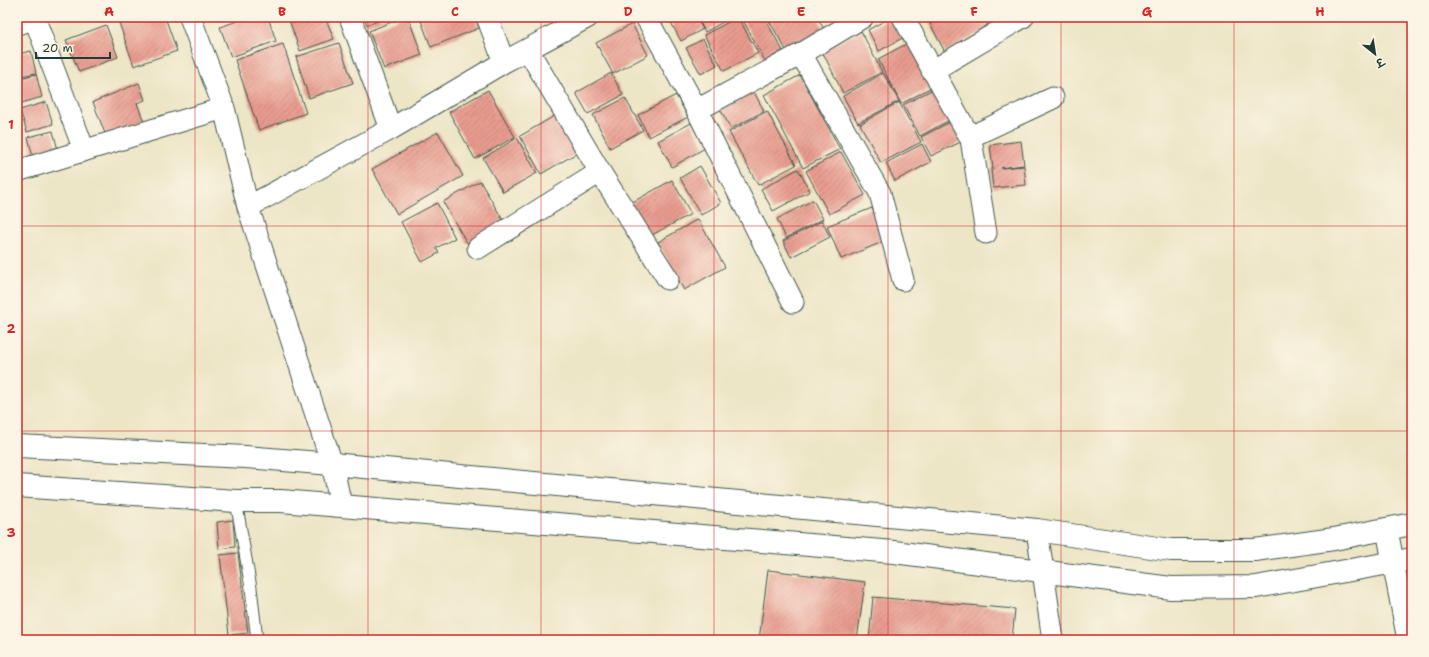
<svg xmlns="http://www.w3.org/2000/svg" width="1429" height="657" viewBox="0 0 1429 657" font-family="'Shantell Sans','Playpen Sans Deva',sans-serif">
<defs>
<pattern id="building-hatch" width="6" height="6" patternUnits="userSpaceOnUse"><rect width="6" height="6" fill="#e99b8f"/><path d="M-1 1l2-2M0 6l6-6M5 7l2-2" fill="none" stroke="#bc8076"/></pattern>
</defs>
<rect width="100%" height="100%" fill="#fcf5e5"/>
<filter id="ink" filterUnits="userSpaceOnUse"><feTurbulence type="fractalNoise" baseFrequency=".025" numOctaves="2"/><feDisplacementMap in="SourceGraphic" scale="8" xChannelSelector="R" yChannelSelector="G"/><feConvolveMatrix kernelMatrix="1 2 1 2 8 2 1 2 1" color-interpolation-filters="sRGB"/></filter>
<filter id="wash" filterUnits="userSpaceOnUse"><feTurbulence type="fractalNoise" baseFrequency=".012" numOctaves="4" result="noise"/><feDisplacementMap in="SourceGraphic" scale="16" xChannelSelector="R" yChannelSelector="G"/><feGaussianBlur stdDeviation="0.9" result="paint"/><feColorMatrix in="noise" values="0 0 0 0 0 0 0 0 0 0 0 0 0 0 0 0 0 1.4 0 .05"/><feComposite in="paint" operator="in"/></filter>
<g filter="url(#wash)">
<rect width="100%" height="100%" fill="#ece5c6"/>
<g id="blocks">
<path fill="url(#building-hatch)" d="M117,17H165L177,51L134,66Z
M249,17H268L276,41L231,57L220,27Z
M288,17H325L334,39L300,51Z
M364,17H388L367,25Z
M404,17H408L422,55L384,69L369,31Z
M423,17H475L479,28L431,47L420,18Z
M668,17H696L703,29L681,41Z
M697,17H732L705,32Z
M738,17L758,53L724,71L704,35Z
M748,17H764L783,51L765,61L743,20Z
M767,17H817L824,29L786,50Z
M891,17H895L906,36L879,51L868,30Z
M928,17H983L989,28L945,52L927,18Z
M989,17H1009L993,25Z
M632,24L648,55L613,74L596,43Z
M106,25L118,57L79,72L66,40Z
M861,31L882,72L843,93L822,51Z
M703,39L717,65L701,74L686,48Z
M910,42L934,86L901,104L878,59Z
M339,43L353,83L309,98L296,57Z
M283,44L306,113L259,130L235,60Z
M31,51L36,73L17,77V54Z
M611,73L623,95L588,114L576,93Z
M883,73L899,101L858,123L843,96Z
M36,74L42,97L18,104L17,99V79Z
M800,75L840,149L803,168L764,95Z
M139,83L145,100L137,103L144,122L106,136L93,102Z
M935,88L952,119L920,136L903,105Z
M488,90L515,137L475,159L449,112Z
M754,92L764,111L731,129L720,109Z
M676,95L688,117L649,137L638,115Z
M625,98L643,130L610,148L593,115Z
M46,102L53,124L27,132L20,110Z
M899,102L921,142L881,163L860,124Z
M767,111L796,165L758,185L729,132Z
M556,115L577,153L541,174L520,136Z
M952,121L963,141L931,156L921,137Z
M691,123L705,148L672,167L658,141Z
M53,131L58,150L33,157L28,137Z
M438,132L463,176L397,214L372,169Z
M517,138L537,173L503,192L483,158Z
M1021,141L1024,165L1001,168L1024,166L1026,185L993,188L991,169H993L990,145Z
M922,144L931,162L895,181L886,163Z
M841,152L865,195L829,214L806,171Z
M700,166L721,203L701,215L680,178Z
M798,169L810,191L773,211L761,189Z
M672,180L691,214L650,236L631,203Z
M480,181L504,222L467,243L443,202Z
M813,200L823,219L786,238L777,219Z
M437,203L455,238L436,248L439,253L422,262L401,222Z
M872,208L885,241L841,259L827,226Z
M698,219L725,267L684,290L658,242Z
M822,221L830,237L791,257L783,241Z
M233,520L235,547L219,549L217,522Z
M238,553L248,633L229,635L220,555Z
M768,570L865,582L857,640H759Z
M873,597L1015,609L1012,640H869Z"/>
</g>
</g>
<g filter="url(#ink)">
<use href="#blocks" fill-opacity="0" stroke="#3e564a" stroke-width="1"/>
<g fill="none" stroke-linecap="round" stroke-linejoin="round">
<defs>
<path id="service" d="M236,501L251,588L257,640"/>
<path id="minor" d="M34,17L84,150
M190,17L224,108L248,207L332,464L341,505
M350,17L391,129
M487,17L504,62
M646,17L697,110L793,302
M903,17L971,139L986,233
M17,24L35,19
M528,50L600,172L668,279
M801,54L880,193L903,280
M932,71L1023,17
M697,110L801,54L863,17
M970,137L1053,98
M17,171L224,108
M248,207L391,129L504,62L588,17
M478,248L600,172
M1037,530L1053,640
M1387,530L1408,640"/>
<path id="tertiary" d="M17,446L246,457L332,464L1037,530L1171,550H1255L1334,539L1412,524
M17,486L236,501H281L894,552L1171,588L1256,587L1412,559"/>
</defs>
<use href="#service" stroke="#3e564a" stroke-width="13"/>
<use href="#minor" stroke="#3e564a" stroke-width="23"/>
<use href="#tertiary" stroke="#3e564a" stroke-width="24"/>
<use href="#service" stroke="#fff" stroke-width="11"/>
<use href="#minor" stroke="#fff" stroke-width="21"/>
<use href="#tertiary" stroke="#fff" stroke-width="22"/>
</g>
</g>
<path fill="none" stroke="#d62828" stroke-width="1" stroke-opacity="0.55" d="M195,17V640M368,17V640M541,17V640M714,17V640M888,17V640M1061,17V640M1234,17V640M17,226H1412M17,431H1412"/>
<rect width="1429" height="657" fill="none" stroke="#fcf5e5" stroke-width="44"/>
<g transform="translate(1375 54) rotate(150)" stroke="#fcf5e5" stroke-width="3" paint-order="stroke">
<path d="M0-3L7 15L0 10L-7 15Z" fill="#1f3d34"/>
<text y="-6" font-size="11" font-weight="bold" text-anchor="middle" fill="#1f3d34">उ</text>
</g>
<path d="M36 52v6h74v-6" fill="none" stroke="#1f3d34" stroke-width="2"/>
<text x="42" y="52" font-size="12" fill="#1f3d34" stroke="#fcf5e5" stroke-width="3" paint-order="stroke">20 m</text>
<rect x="22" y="22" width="1385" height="613" fill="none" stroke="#d62828" stroke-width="1.5"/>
<g font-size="13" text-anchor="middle" font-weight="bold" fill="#d62828">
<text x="109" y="16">A</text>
<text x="282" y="16">B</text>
<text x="455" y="16">C</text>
<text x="628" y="16">D</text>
<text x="801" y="16">E</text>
<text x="974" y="16">F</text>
<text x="1147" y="16">G</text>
<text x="1320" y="16">H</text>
<text x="11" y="129">1</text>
<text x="11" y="333">2</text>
<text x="11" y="537">3</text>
</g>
</svg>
